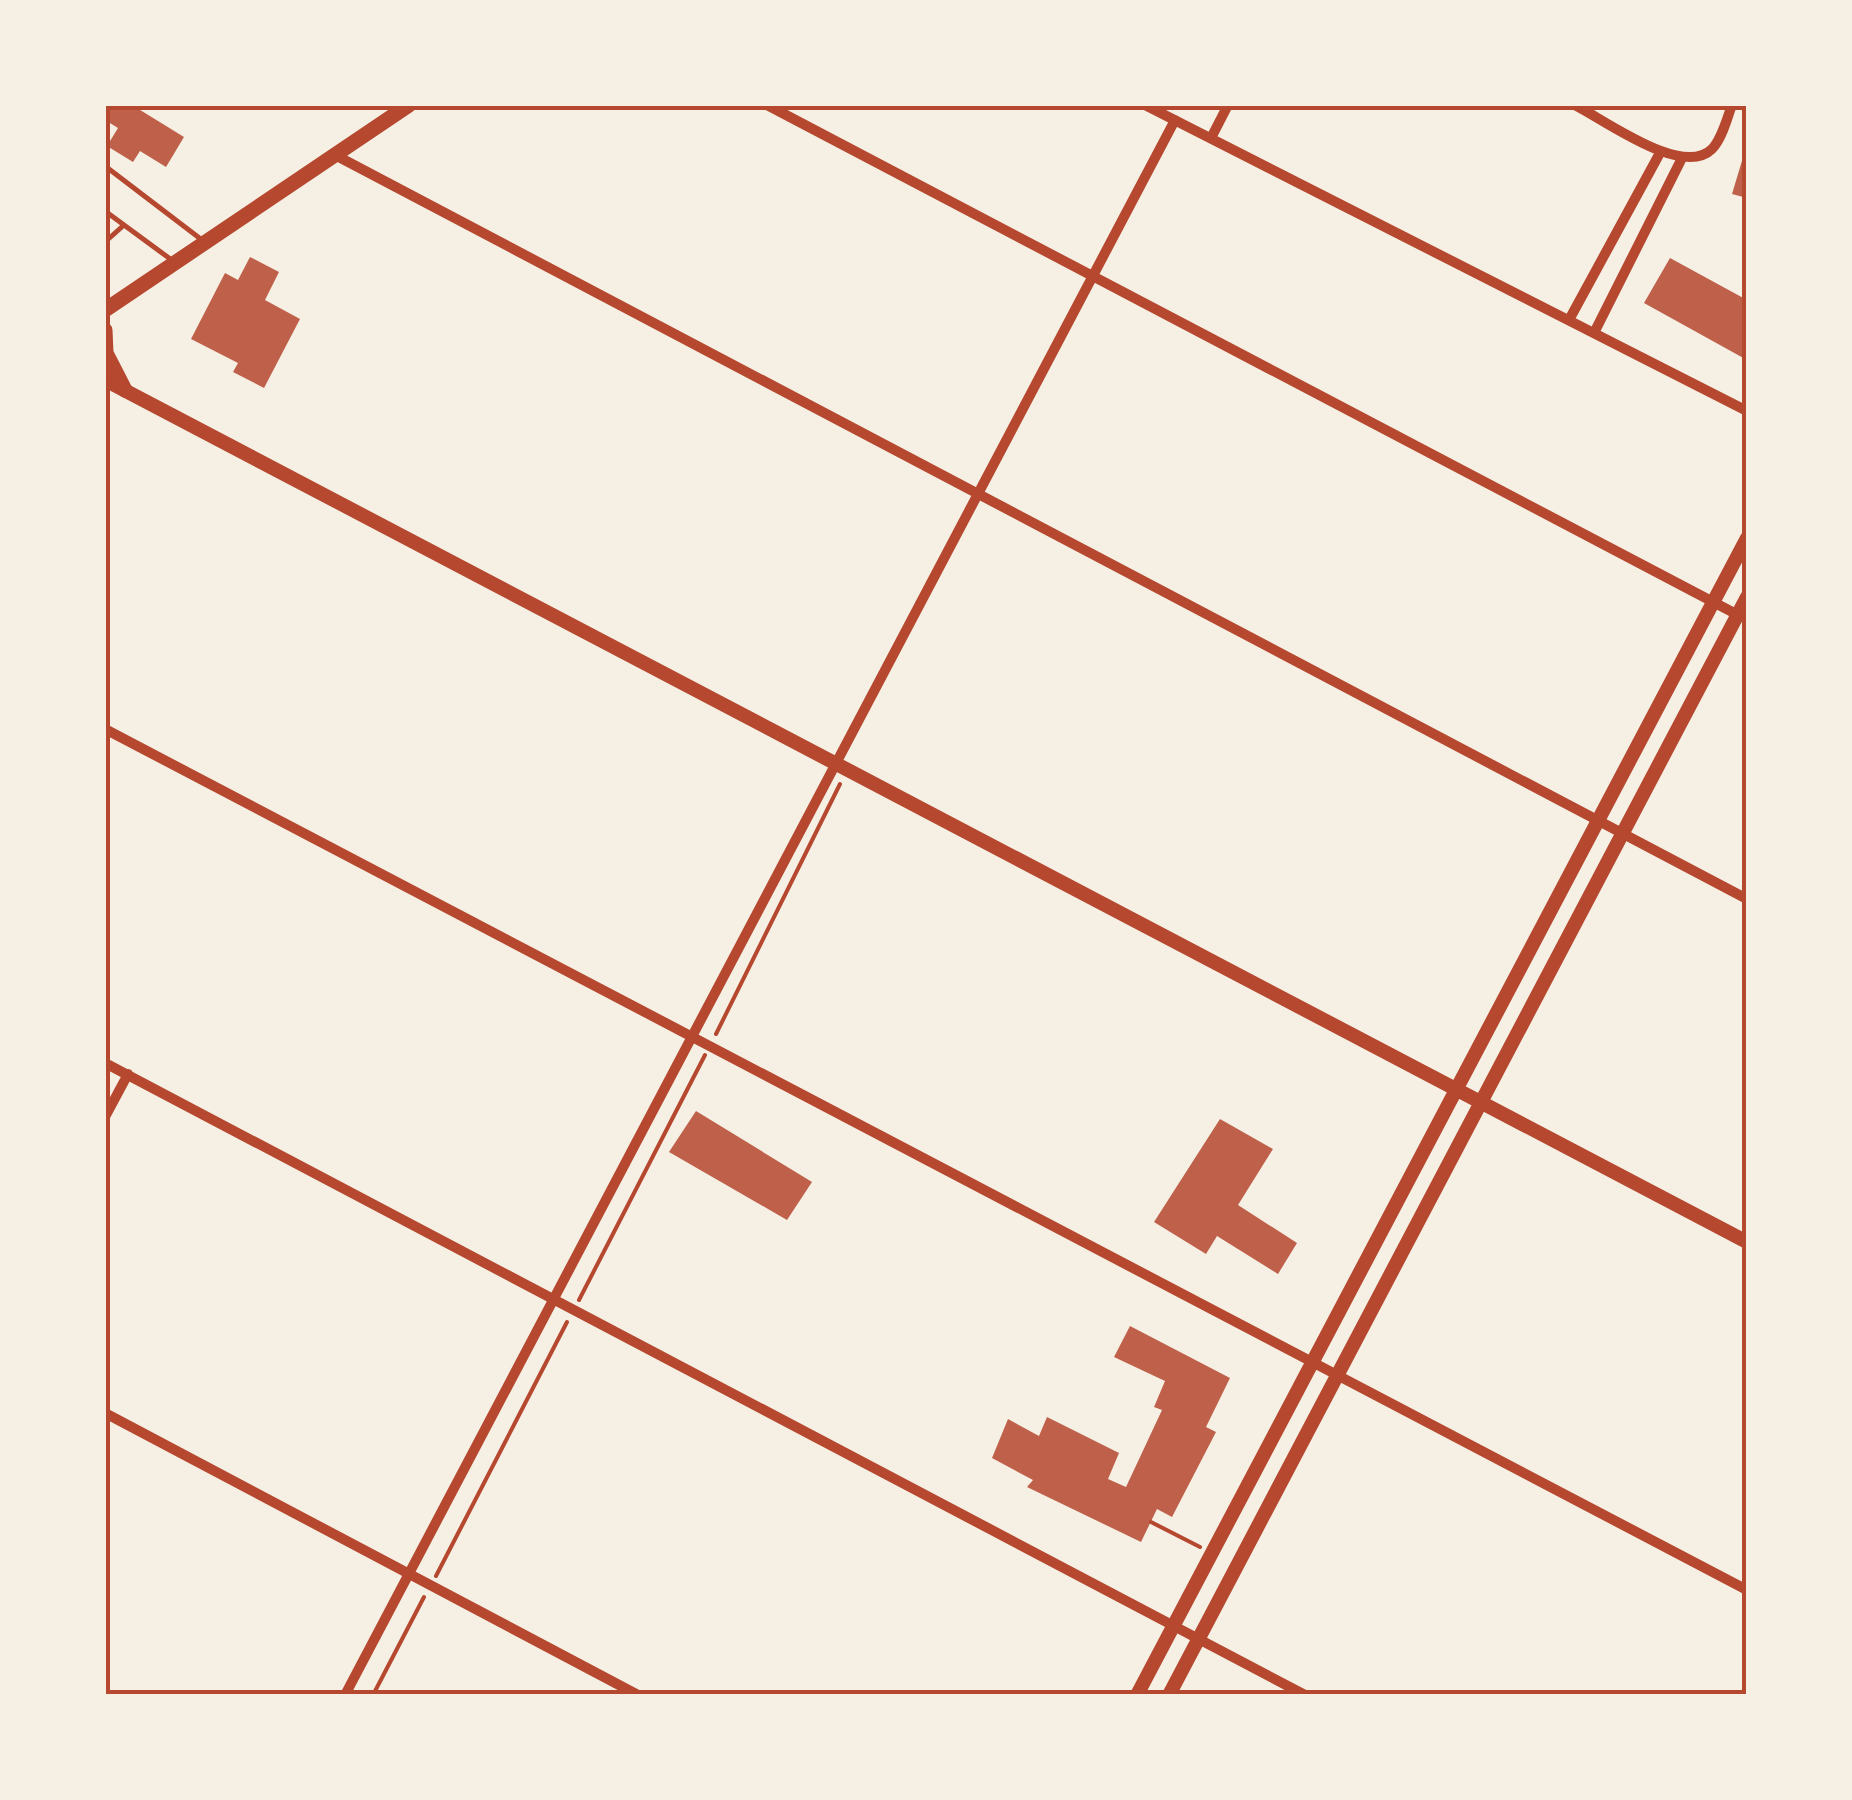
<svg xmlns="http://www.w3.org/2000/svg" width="1852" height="1800" viewBox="0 0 1852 1800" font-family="'Zilla Slab',serif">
<rect width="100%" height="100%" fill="#f6efe4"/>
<path fill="#bf614a" d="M105,105H132L184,137L166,167L140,151L133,162L107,146L118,128L105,120Z
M1747,144V198L1732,194Z
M250,257L279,272L265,300L300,319L264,388L233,372L238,363L191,339L225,273L238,280Z
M1670,258L1747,300V360L1644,303Z
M696,1111L812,1182L787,1220L669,1152Z
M1220,1119L1273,1149L1238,1205L1297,1243L1278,1274L1217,1236L1206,1254L1154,1222Z
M1130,1326L1230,1378L1206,1427L1216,1432L1172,1517L1157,1509L1141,1542L1027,1487L1033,1480L992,1458L1008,1419L1039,1436L1047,1417L1119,1453L1108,1479L1126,1487L1162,1410L1154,1407L1165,1381L1114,1357Z"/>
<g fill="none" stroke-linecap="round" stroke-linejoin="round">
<path stroke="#b5482f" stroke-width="4" d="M716,1034L840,784
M579,1300L705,1055
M1151,1522L1200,1547
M436,1576L567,1322
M373,1695L424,1597"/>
<path stroke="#b5482f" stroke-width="5" d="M105,166L202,240
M105,211L173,261
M105,242L124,225"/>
<path stroke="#b5482f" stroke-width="10" d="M767,105L1738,615
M1145,105L1747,411
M1575,105C1606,121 1683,178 1712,149C1722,139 1727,118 1732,105
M1211,138L1228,105
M335,155L1747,899
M1569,320L1661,151
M1594,333L1681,160
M105,729L1747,1590
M105,1063L1305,1695
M105,1117L128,1074
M105,1413L638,1695
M345,1695L1175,120"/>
<path stroke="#b5482f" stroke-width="14" d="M105,380L1747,1242
M1137,1695L1747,538
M1169,1695L1747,597"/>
<path stroke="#b5482f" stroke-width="15" d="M105,310L409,105
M105,330L106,353L125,390"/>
</g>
<rect width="1852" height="1800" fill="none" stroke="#f6efe4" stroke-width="215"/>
<rect x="108" y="108" width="1636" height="1584" fill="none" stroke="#b5482f" stroke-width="4"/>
</svg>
